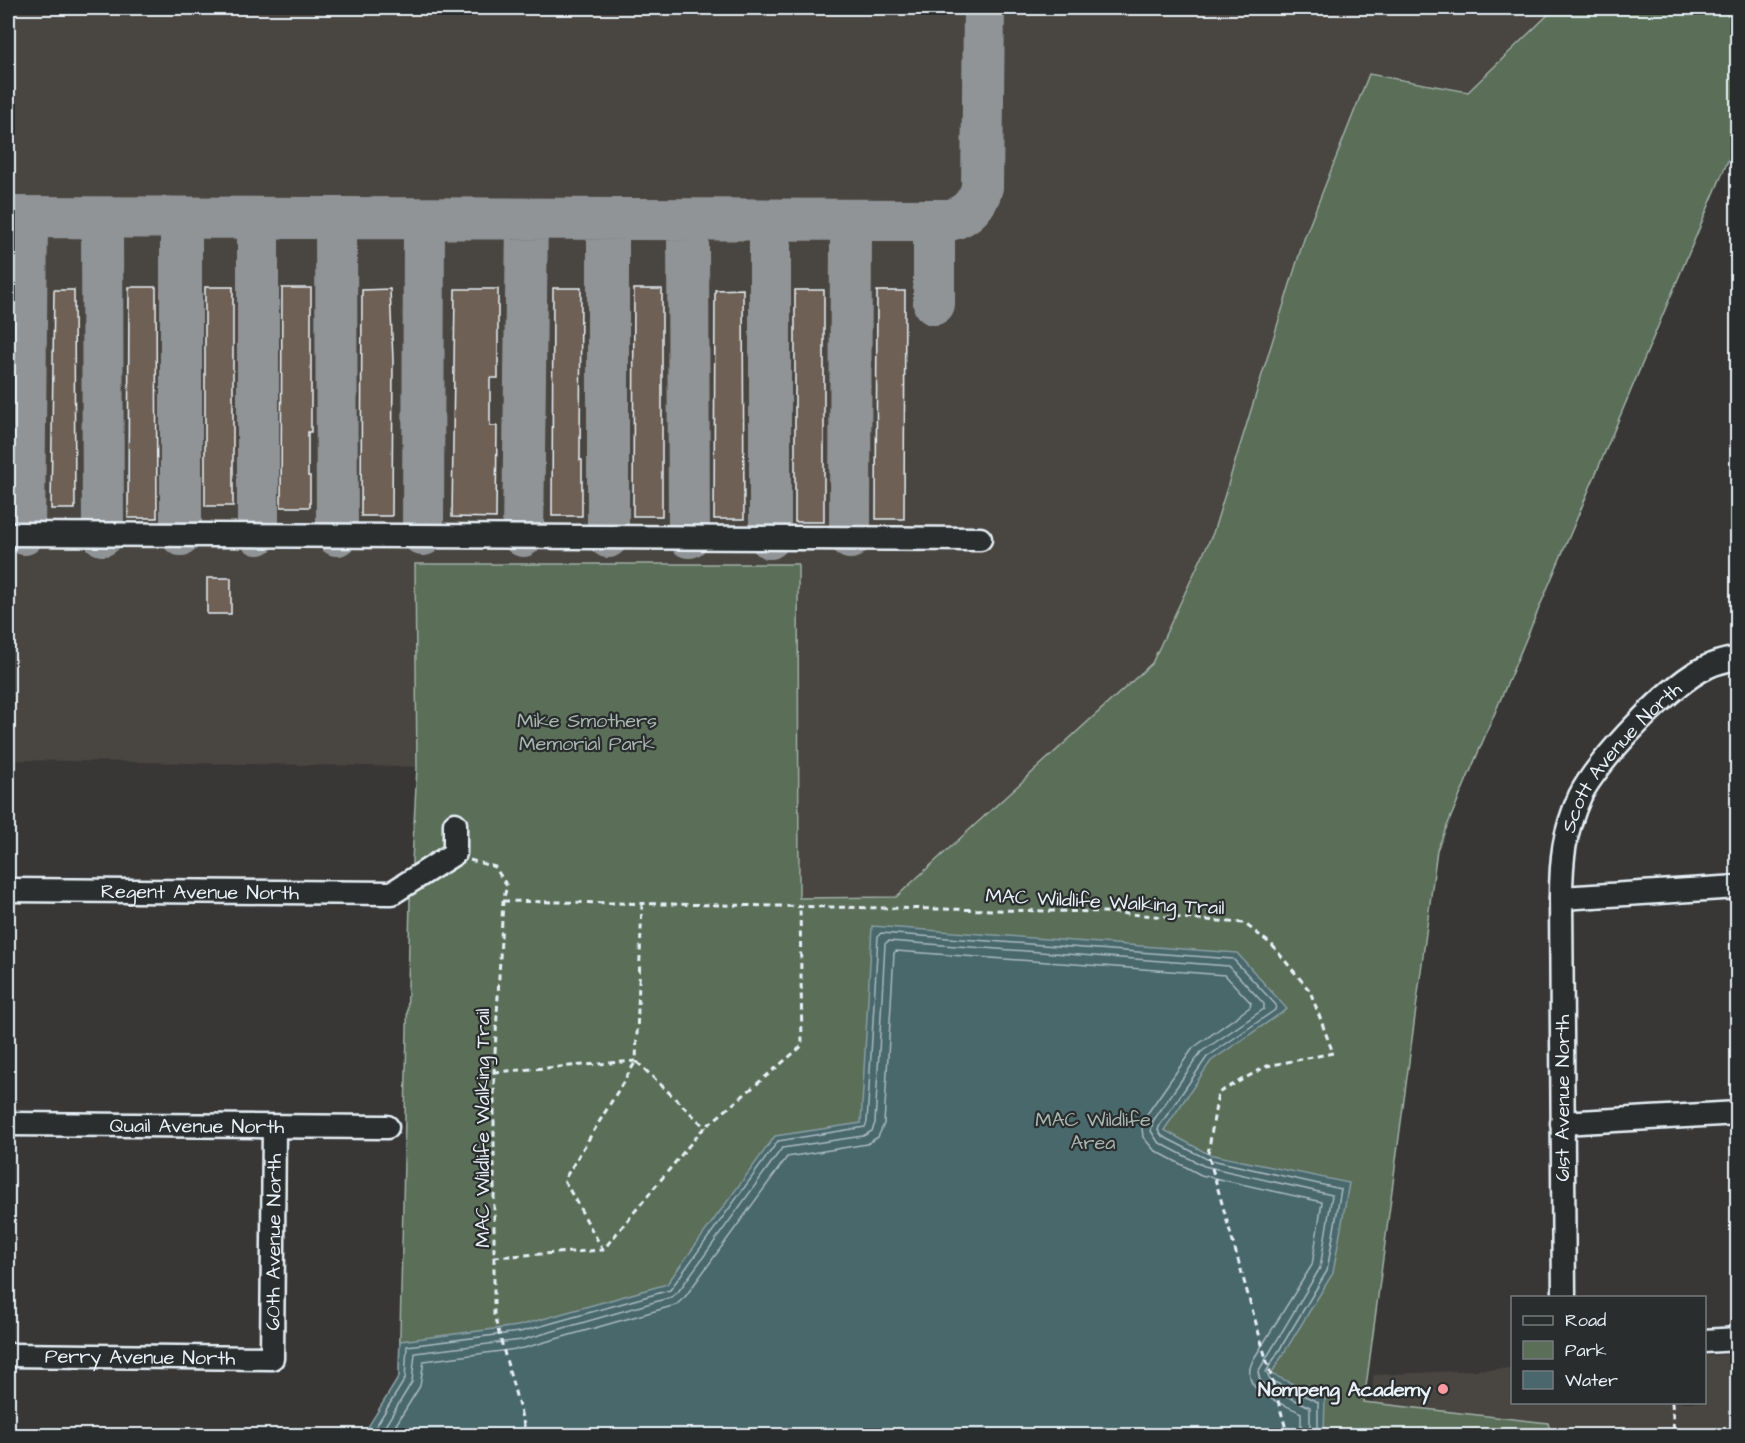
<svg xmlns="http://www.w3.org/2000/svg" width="1745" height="1443" viewBox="0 0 1745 1443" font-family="'Architects Daughter',sans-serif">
<rect width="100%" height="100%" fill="#383736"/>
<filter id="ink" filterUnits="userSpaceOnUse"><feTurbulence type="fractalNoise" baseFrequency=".0167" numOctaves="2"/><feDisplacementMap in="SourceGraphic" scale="12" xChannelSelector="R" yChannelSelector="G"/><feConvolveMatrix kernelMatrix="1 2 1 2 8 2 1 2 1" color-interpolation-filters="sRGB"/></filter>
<g filter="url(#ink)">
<path fill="#48443f" d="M8,8H1555L1468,92L1213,533L1152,663L896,897L799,898L798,564H416L417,767L8,760Z
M1737,1354V1435L1373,1436V1375L1512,1368V1402H1704L1705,1356Z"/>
<path fill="#5a6e58" stroke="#a1b0a8" stroke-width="1.5" d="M1555,8H1737V139L1437,850L1364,1402L1548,1423L1551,1435L363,1436L399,1377L410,900L417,767L415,564H798L799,898L896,897L1152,663L1213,533L1304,239L1369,74L1468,92Z"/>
<path fill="#49676c" stroke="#899ea4" stroke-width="1.5" d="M872,926L1237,953L1287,1009L1211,1061L1164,1130L1208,1154L1349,1183L1333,1273L1271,1374L1325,1398L1324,1435H363L399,1377L400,1341L518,1326L667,1284L775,1136L861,1123Z"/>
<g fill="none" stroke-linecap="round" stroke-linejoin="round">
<path stroke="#a8bac0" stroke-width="1.5" d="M370,1436L405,1379L407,1346L520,1332L670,1290L778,1141L865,1127L867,1122L878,936L881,933L1233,959L1276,1005L1275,1010L1207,1057L1160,1125L1158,1130L1162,1136L1207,1159L1341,1189L1327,1271L1266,1372L1270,1380L1318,1402V1436
M379,1436L412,1382L415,1353L522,1340L672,1297L678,1292L782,1148L863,1136L872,1131L875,1123L885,944L888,941L1229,966L1264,1004V1009L1201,1052L1153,1121L1151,1131L1158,1142L1204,1166L1332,1195L1320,1268L1258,1372L1260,1380L1265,1386L1310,1407V1436
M389,1436L420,1386L424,1361L524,1348L676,1305L685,1297L787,1157L867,1144L878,1137L884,1124L894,953L896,951L1225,975L1251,1003L1250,1007L1193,1048L1145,1117L1142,1128L1143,1137L1154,1150L1201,1175L1322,1202L1312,1265L1253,1360C1237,1393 1280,1401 1301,1413V1436"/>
<path stroke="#909497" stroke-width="42" d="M8,217L950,220C966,216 978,204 982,187L984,8
M102,218L103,535
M258,218V534
M336,218L337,535
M608,220V537
M688,220L689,537
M770,220V538
M934,221V304
M24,534L27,218
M181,535V218
M423,535L424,219
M523,536L527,219
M850,538L851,220"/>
</g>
<path fill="#6e6154" stroke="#e8f1f8" stroke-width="1.5" d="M129,287H156L157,518H128Z
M205,287H233V506H205Z
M282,288H311V432H308V476H310V507H281Z
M553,288H581L580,460H582V516H552Z
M390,289L393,360L392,516H361L362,290Z
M455,289H498V378H490V426H497L496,518L452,517Z
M634,289H662V516H633Z
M743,289L744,519H714L715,290Z
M54,290H74L75,509H51Z
M795,290H824V522H795Z
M877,291H905L904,519H876Z
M207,578H231V614H207Z"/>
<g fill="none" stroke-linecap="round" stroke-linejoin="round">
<defs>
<g id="minor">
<path d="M8,534L980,539"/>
<path id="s1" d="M8,890L392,893L455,853V824"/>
<path d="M1561,898L1738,887"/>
<path d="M1562,1123L1738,1113"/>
<path id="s2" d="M8,1124L387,1127"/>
<path id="s3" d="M1564,1298L1561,898C1561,859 1564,832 1580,796C1596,762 1672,682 1707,667C1716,662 1727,660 1738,658"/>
<path d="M1704,1341L1738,1339"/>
<path id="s4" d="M8,1355L272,1358L274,1127"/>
</g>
</defs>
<use href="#minor" stroke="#e8f1f8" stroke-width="27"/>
<path stroke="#e8f1f8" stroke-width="3" stroke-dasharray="6 4.5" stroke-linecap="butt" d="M470,860L495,867L507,886L503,901L494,1072V1257L603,1250L701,1131L802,1046L800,906
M503,901L1104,912L1244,923L1272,945L1310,991L1333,1053L1267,1066L1218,1093L1208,1154L1288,1436
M494,1072L636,1061L642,904
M603,1250L564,1180L636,1061L706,1128
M494,1257V1315L527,1436
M1672,1402L1674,1436"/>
<use href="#minor" stroke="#2a2d2e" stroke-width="22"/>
</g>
</g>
<circle fill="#ff9aa2" stroke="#2a2d2e" stroke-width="2" cx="1443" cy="1389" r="6"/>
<g text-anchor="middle" stroke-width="4.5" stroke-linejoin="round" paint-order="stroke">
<g font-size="20" fill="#a8b6b0" stroke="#2a2d2e">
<text x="587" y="727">Mike Smothers<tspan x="587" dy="23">Memorial Park</tspan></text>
<text x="1093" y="1126">MAC Wildlife<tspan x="1093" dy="23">Area</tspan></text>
</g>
<g font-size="20" fill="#e8f1f8" stroke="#2a2d2e">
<text dy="7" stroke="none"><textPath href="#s3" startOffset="560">Scott Avenue North</textPath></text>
<text dy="7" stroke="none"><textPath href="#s1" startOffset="192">Regent Avenue North</textPath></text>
<text transform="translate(1105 901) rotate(3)" y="7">MAC Wildlife Walking Trail</text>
<text transform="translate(1562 1098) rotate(-90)" y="7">61st Avenue North</text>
<text dy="7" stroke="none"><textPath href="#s2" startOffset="189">Quail Avenue North</textPath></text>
<text transform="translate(482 1128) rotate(-90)" y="7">MAC Wildlife Walking Trail</text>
<text dy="7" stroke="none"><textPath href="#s4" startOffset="380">60th Avenue North</textPath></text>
<text dy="7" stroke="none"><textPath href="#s4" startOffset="132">Perry Avenue North</textPath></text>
</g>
<g font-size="20" font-weight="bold" fill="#e8f1f8" stroke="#2a2d2e" text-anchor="end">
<text x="1431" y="1396">Nompeng Academy</text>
</g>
</g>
<rect width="1745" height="1443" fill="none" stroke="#2a2d2e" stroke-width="30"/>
<rect x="15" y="15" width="1715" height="1413" fill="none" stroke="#e8f1f8" stroke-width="2" filter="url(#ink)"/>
<rect x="1511" y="1296" width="195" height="108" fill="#2a2d2e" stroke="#767b7f" stroke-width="1.5"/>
<rect x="1523" y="1316" width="30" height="9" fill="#2a2d2e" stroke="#767b7f" stroke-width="1.5"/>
<text x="1565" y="1326" font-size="18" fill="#e8f1f8">Road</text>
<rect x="1523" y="1341" width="30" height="18" fill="#5a6e58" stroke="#767b7f" stroke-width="1.5"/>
<text x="1565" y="1356" font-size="18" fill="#e8f1f8">Park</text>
<rect x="1523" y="1371" width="30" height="18" fill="#49676c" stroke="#767b7f" stroke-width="1.5"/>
<text x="1565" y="1386" font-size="18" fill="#e8f1f8">Water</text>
</svg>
